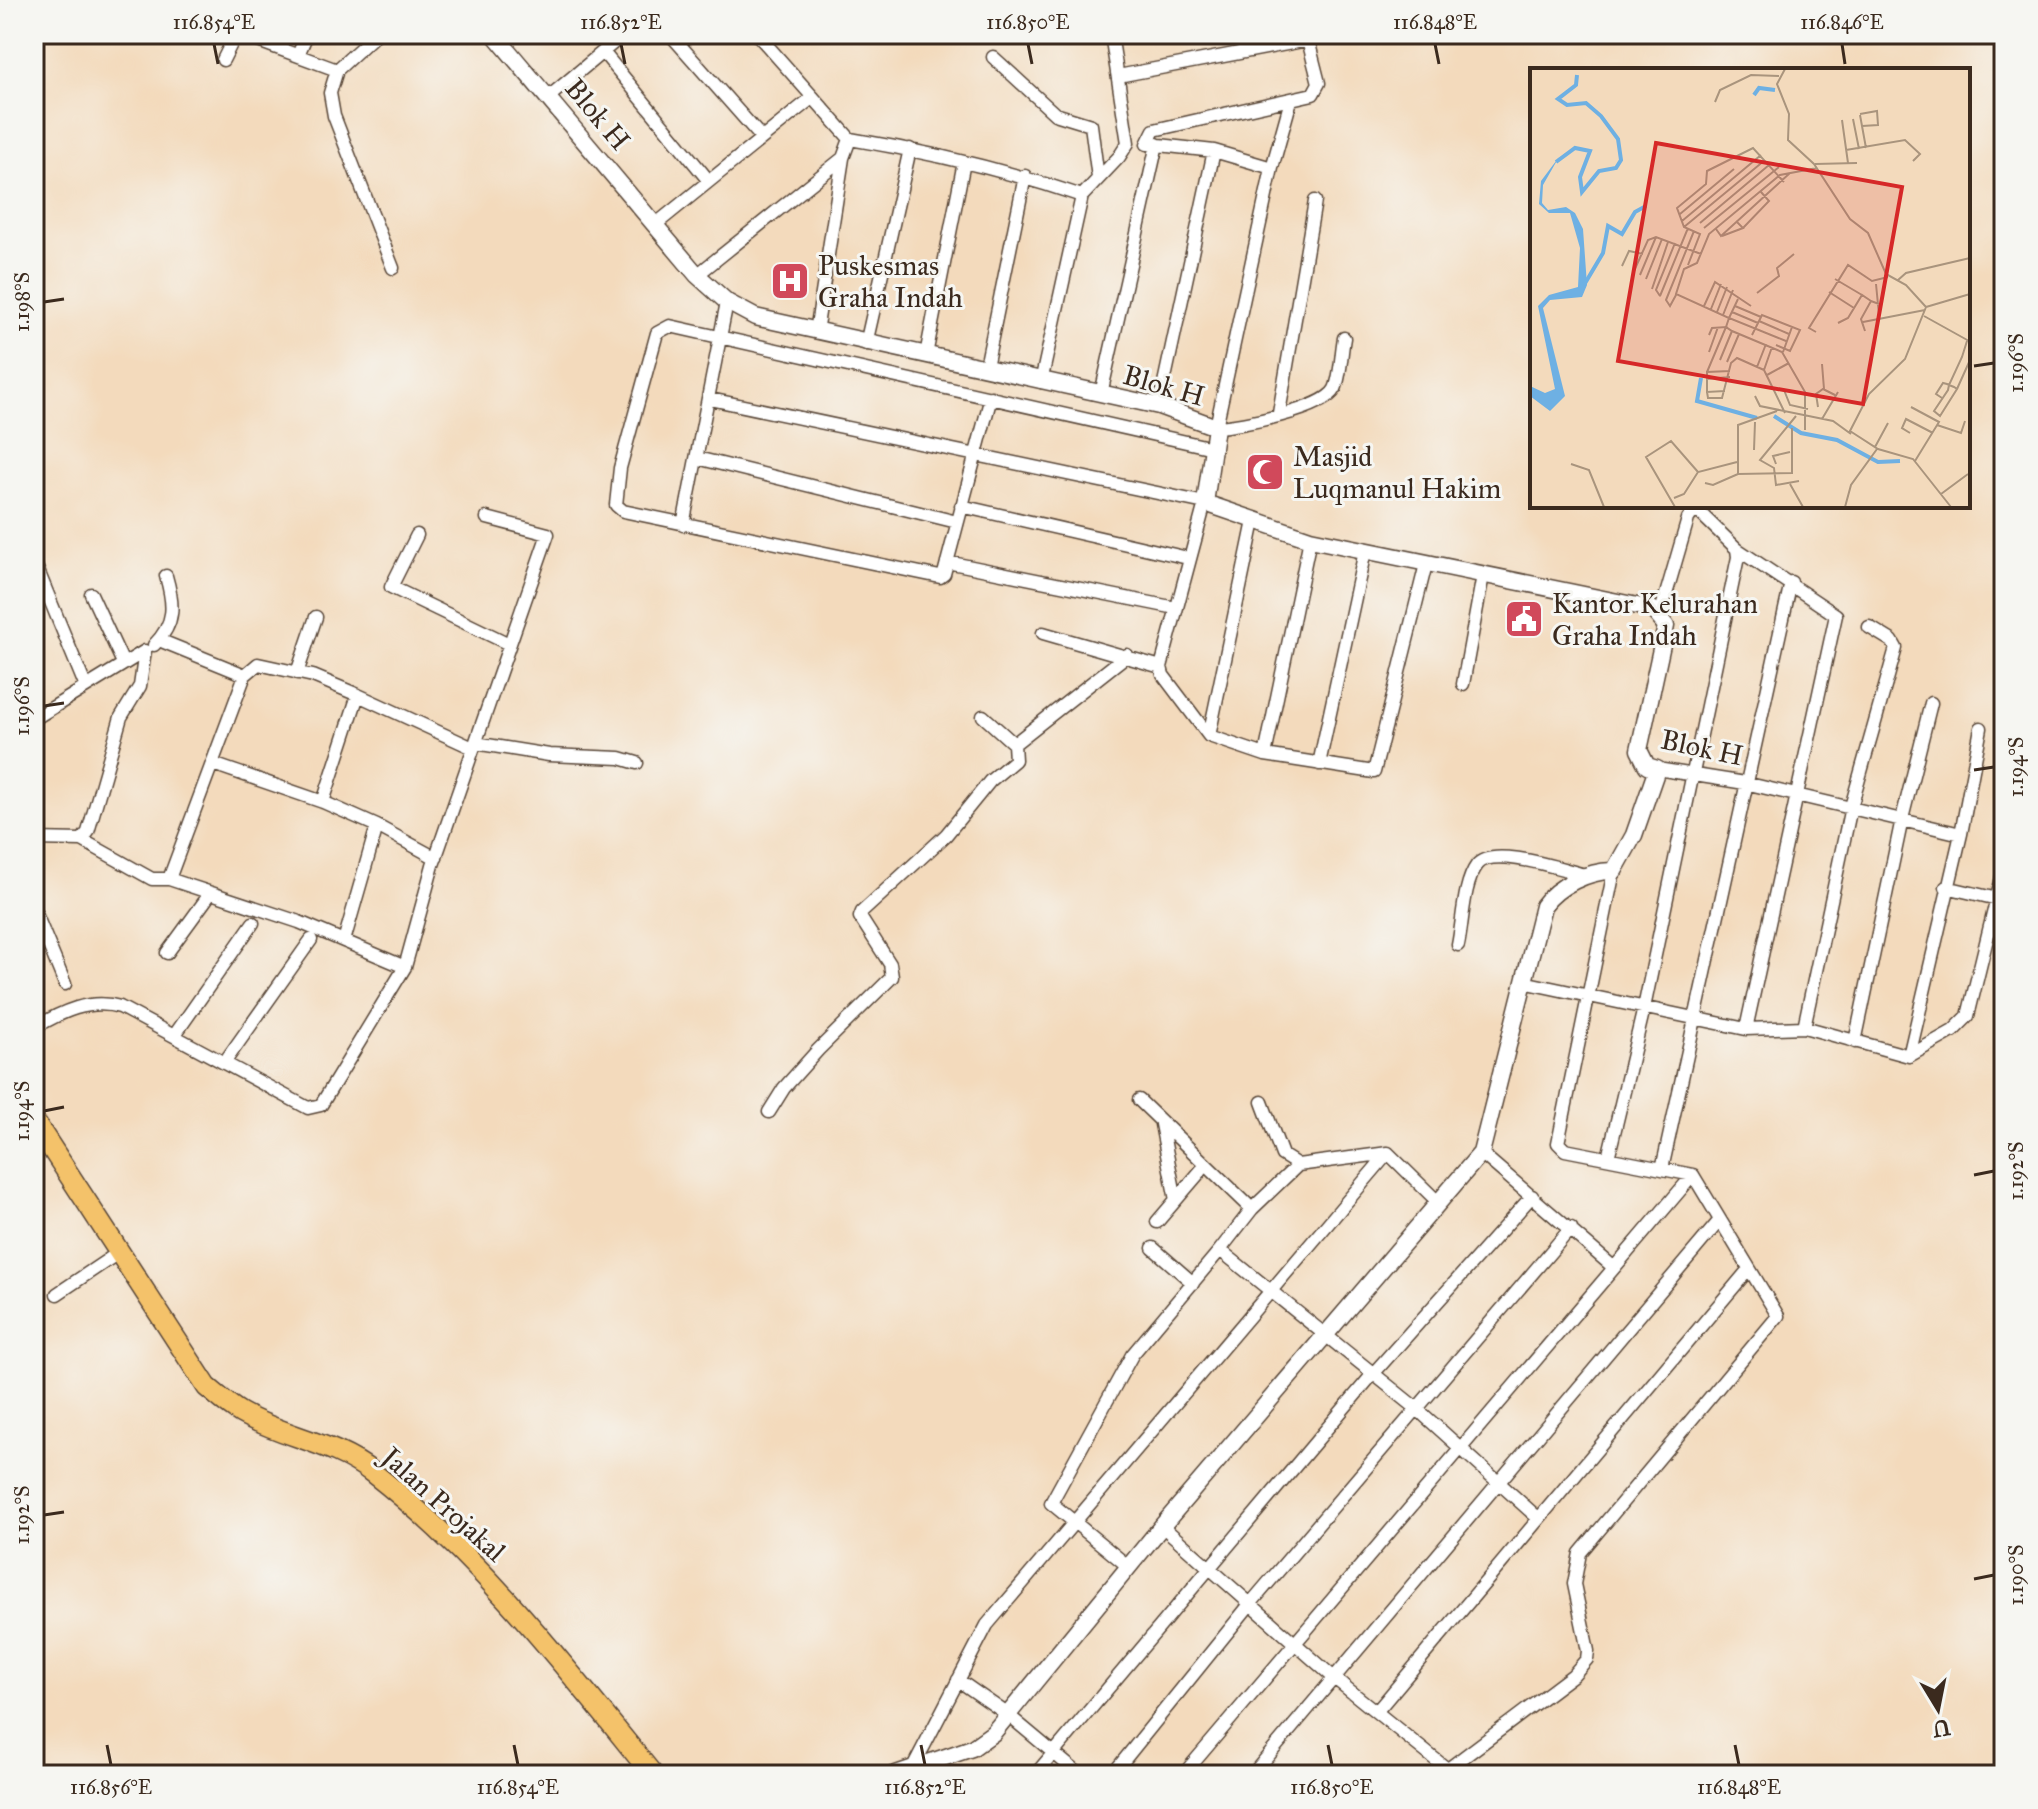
<svg xmlns="http://www.w3.org/2000/svg" width="2038" height="1809" viewBox="0 0 2038 1809" font-family="'IM FELL Great Primer',serif">
<rect width="100%" height="100%" fill="#f6f6f2"/>
<filter id="ink" filterUnits="userSpaceOnUse"><feTurbulence type="fractalNoise" baseFrequency=".0125" numOctaves="2"/><feDisplacementMap in="SourceGraphic" scale="16" xChannelSelector="R" yChannelSelector="G"/><feConvolveMatrix kernelMatrix="1 2 1 2 8 2 1 2 1" color-interpolation-filters="sRGB"/></filter>
<filter id="wash" filterUnits="userSpaceOnUse"><feTurbulence type="fractalNoise" baseFrequency=".006" numOctaves="4" result="noise"/><feDisplacementMap in="SourceGraphic" scale="32" xChannelSelector="R" yChannelSelector="G"/><feGaussianBlur stdDeviation="1.8" result="paint"/><feColorMatrix in="noise" values="0 0 0 0 0 0 0 0 0 0 0 0 0 0 0 0 0 1.4 0 .05"/><feComposite in="paint" operator="in"/></filter>
<g filter="url(#wash)">
<rect width="100%" height="100%" fill="#f3dabc"/>
</g>
<g filter="url(#ink)">
<g fill="none" stroke-linecap="round" stroke-linejoin="round">
<defs>
<path id="minor" d="M239,34L337,70L376,34
M670,34L761,137
M757,34L850,139
M603,52L709,181
M298,55L307,34
M993,57L1055,114L1091,125L1098,178
M223,60L236,34
M337,70L330,93L334,116L393,268
M1118,76L1308,40V34
M550,96L624,34
M1291,100L1272,168L1216,427C1240,426 1324,410 1335,389C1341,376 1341,353 1344,338
M850,139C929,152 1006,170 1082,196L1119,157L1128,143L1111,34
M1147,144L1154,130L1313,94L1319,83L1308,40
M1150,144L1214,151L1272,168
M655,225L813,97
M697,275L843,158
M816,332L843,158L850,139
M866,344L910,149
M926,355L964,162
M986,367L1025,176
M1041,382L1082,196
M1101,394L1157,144
M991,397L944,574L940,577L623,511L616,505L620,468L657,333L670,326L1213,448
M710,399L1205,503L1161,667L1163,675L1209,736L1265,755L1374,772L1426,564
M1159,406L1214,151
M1279,413L1315,201
M697,458L957,522
M961,506L1188,558
M683,525L727,302
M417,535L391,587L509,644
M1737,549L1836,615L1746,1029
M34,561L85,685
M947,562L1176,608
M91,594L123,663
M1043,633L1161,667
M159,640L245,675
M154,645C176,623 174,604 166,576
M297,673L316,617
M1463,684L1483,575
M358,695L473,748
M983,716L1014,744L1127,655
M34,719L145,651L140,686L121,717L88,832L82,840L34,839
M1209,736L1254,521
M475,743L549,755L620,758L637,763
M1265,755L1310,539
M213,764L323,802L377,826L436,858
M1319,764L1365,551
M1657,769L1745,783L1961,834
M82,840L152,879H169L245,675L258,664L313,676L358,695L323,802
M169,879L299,922L405,967
M1946,887L2002,900
M34,909L65,984
M344,941L377,826
M1458,945C1463,922 1463,884 1477,865C1492,845 1564,870 1585,875
M167,953L210,894
M1523,982L1746,1029L1804,1027L1909,1056L1953,1031L1968,1016L2004,869
M1804,1027L1851,807L1896,648L1892,641L1869,627
M34,1028C61,1012 90,998 120,1007L308,1108L321,1105L405,967L433,865L548,534L487,518
M174,1036L253,923
M1855,1042L1902,819L1931,703
M1909,1056L1961,834L1981,728
M224,1063L311,940
M1139,1100L1252,1209
M1262,1102L1282,1155L1298,1165
M769,1112L784,1088L818,1050L892,977L890,964L860,917L862,912L946,835L990,781L1015,760L1014,744
M1161,1124L1176,1200
M1388,1153L1298,1165L1252,1209L1220,1250L1416,1408L1538,1518
M1481,1153L1612,1266
M1608,1158L1644,1008L1738,557L1737,549L1700,513H1692L1688,519L1660,615
M1662,1169L1791,582
M1157,1222L1205,1166
M1153,1248L1193,1283
M57,1294L121,1251
M1162,1526L1333,1677L1447,1769
M1129,1567L1051,1503L1132,1355L1220,1250
M958,1680L1007,1714L1080,1775
M1377,1711L1749,1269
M912,1769L987,1625L1388,1153L1439,1203
M1035,1775L1372,1375L1532,1196
M1112,1775L1251,1603L1571,1228
M1183,1775L1693,1175
M1252,1775L1720,1220
M1440,1775L1573,1675L1587,1659L1588,1651L1574,1584L1580,1553L1778,1316L1693,1175L1565,1150L1558,1143L1614,871"/>
<path id="tertiary" d="M494,34L697,275L727,302L755,317L1159,406L1216,427L1205,503L1310,539L1652,609L1666,626L1639,750L1647,766L1657,769L1634,835L1614,871C1589,870 1557,886 1543,906L1481,1153L1162,1526L993,1733L972,1748L893,1775"/>
<path id="primary" d="M34,1121L207,1387C218,1396 229,1406 241,1413C283,1437 334,1442 373,1473C482,1558 567,1669 653,1775"/>
</defs>
<use href="#minor" stroke="#574436" stroke-width="15"/>
<use href="#tertiary" stroke="#574436" stroke-width="19"/>
<use href="#primary" stroke="#574436" stroke-width="23"/>
<use href="#minor" stroke="#fff" stroke-width="12"/>
<use href="#tertiary" stroke="#fff" stroke-width="16"/>
<use href="#primary" stroke="#f4c26a" stroke-width="20"/>
</g>
</g>
<path fill="none" stroke="#3b2a1e" stroke-width="3" d="M214,44L218,64M621,44L625,64M1028,44L1032,64M1435,44L1439,64M1842,44L1845,64M44,302L64,299M1974,366L1994,363M44,706L64,703M1974,770L1994,767M44,1111L64,1107M1974,1175L1994,1171M44,1515L64,1512M1974,1579L1994,1575M107,1745L111,1765M514,1745L518,1765M921,1745L925,1765M1328,1745L1332,1765M1735,1745L1739,1765"/>
<defs>
<symbol id="hospital-square" viewBox="-11 -11 22 22"><rect x="-9" y="-9" width="18" height="18" rx="4" fill="#d1495b" stroke="#f6f6f2"/><path d="M-5-5h3v3.5h4V-5h3V5h-3V1.5h-4V5h-3Z" fill="#fff"/></symbol>
<symbol id="mosque-square" viewBox="-11 -11 22 22"><rect x="-9" y="-9" width="18" height="18" rx="4" fill="#d1495b" stroke="#f6f6f2"/><path d="M3.5-4.9A6 6 0 1 0 3.5 4.9A5 5 0 1 1 3.5-4.9Z" fill="#fff"/></symbol>
<symbol id="civic-square" viewBox="-11 -11 22 22"><rect x="-9" y="-9" width="18" height="18" rx="4" fill="#d1495b" stroke="#f6f6f2"/><path d="M-.6-6.5H3V-4.5H.6V-3L4-1V1h2V6H-6V1h2V-1L-.6-3ZM-1.2 2.5V6h2.4V2.5Z" fill="#fff"/></symbol>
</defs>
<g fill-rule="evenodd">
<use href="#hospital-square" x="768" y="259" width="44" height="44"/>
<use href="#mosque-square" x="1243" y="450" width="44" height="44"/>
<use href="#civic-square" x="1502" y="597" width="44" height="44"/>
</g>
<g text-anchor="middle" stroke-width="6" stroke-linejoin="round" paint-order="stroke">
<g font-size="28" fill="#3b2a1e" stroke="#f6f6f2">
<text transform="translate(598 114) rotate(50)" y="10">Blok H</text>
<text transform="translate(1164 385) rotate(16)" y="10">Blok H</text>
<text transform="translate(1702 747) rotate(12)" y="10">Blok H</text>
<text transform="translate(444 1504) rotate(42)" y="10">Jalan Projakal</text>
</g>
<g font-size="28" fill="#3b2a1e" stroke="#f6f6f2" text-anchor="start">
<text x="818" y="275">Puskesmas<tspan x="818" dy="32">Graha Indah</tspan></text>
<text x="1293" y="466">Masjid<tspan x="1293" dy="32">Luqmanul Hakim</tspan></text>
<text x="1552" y="613">Kantor Kelurahan<tspan x="1552" dy="32">Graha Indah</tspan></text>
</g>
</g>
<g transform="translate(1530 68)">
<rect width="440" height="440" fill="#f3dabc"/>
<path d="M29,89L13,117L12,135L18,142L36,139L45,145L53,161L57,217L52,229L20,232L13,240L35,328L20,343L0,328V318L15,325L25,321L8,238L19,227L48,219L50,180L40,145H19L9,136L11,113Z" fill="#6eb0e3"/>
<path fill="none" stroke="#6eb0e3" stroke-width="4" d="M224,27L229,20L245,22M26,94L45,80L60,83L50,109L52,124L69,103L86,100L91,92L88,71L71,48L56,35L37,37L28,31L46,17L47,7M54,217L73,185L78,158L92,166L105,144L116,138M171,310L167,333L227,350M244,348L271,365L307,372L348,394L370,393"/>
<path fill="none" stroke="#a9947d" stroke-width="2" d="M255,1L247,16L259,46L258,72L284,96L320,151L338,165L356,206L376,217L396,239L375,291L339,326L320,363L348,381L383,391L421,439M185,34L190,22L221,7L249,8M330,46L347,43L348,57L332,58M330,47L336,80M323,51L329,81M312,52L318,95M316,82L375,72L390,86L383,93M285,96L327,95M150,146L204,101M152,153L231,87M170,155L239,97M154,159L235,92M174,160L249,99M213,160L239,133L231,124M186,161L191,168L260,105M192,168L213,160L206,153M158,197L170,166L154,159L147,140L176,116L177,103L223,80L254,114M92,198L99,183L113,186M104,203L118,172L126,169L171,186M110,207L126,169M116,211L132,171M305,211L332,227M368,212L376,205L440,190M346,216L349,247M122,221L138,174M299,224L324,240M227,225L249,208L247,200L264,186M146,227L140,238L136,232L164,163M130,228L158,160M130,228L126,222L145,175M208,231L199,250L256,273M174,238L185,214L221,238M205,238L231,249M396,239L440,226M181,241L191,216M187,244L197,219M202,244L228,255M193,247L203,222M394,248L439,273M229,253L259,266M333,254L395,242M308,255L318,250L332,227L341,233M335,263L331,251L341,233L349,236M286,264L279,260L318,197L342,213L358,209M222,267L232,247L270,262L260,283L246,277M179,284L188,259M253,284L262,259M190,292L202,263M197,294L209,266M292,296L294,321M227,299L236,276M234,302L255,345M234,302L242,279M177,304L196,259L182,260L179,267M237,307L259,295M176,311L200,309M427,321L440,292M254,322L260,337L278,341M195,323L177,324V304L200,303M177,324L178,330H192L201,295L207,290L234,302M225,328L230,338L303,353L321,366M412,330L406,326L413,315L417,316L419,317L424,319L427,321L410,348L404,343L418,322L419,317L432,289L437,273M288,339L286,326L293,321L305,327M381,339L409,354L385,393M247,343L208,357V406L262,405V360M266,348L230,392L244,400L246,417L269,413M292,351L308,324M407,357L431,365L435,353M275,362V324L252,284L202,263L196,259L199,250L146,226L154,201L167,195L179,166L250,107L287,100M380,365L372,360L376,351L403,365M345,379L358,355M224,382L225,354M41,396L59,402L74,439M246,396L243,388L260,384M175,415L183,417L208,406M260,416L273,439M411,426L438,406M144,430L154,426L168,404L207,394M145,439L116,389L141,373L168,404M315,439L321,417L347,381"/>
<path fill="#d62828" fill-opacity="0.15" stroke="#d62828" stroke-width="4" d="M126,75L372,119L333,336L88,293Z"/>
<rect width="440" height="440" fill="none" stroke="#3b2a1e" stroke-width="4"/>
</g>
<rect width="2038" height="1809" fill="none" stroke="#f6f6f2" stroke-width="88"/>
<g transform="translate(1938 1709) rotate(170)" stroke="#f6f6f2" stroke-width="6" paint-order="stroke">
<path d="M0-6L14 30L0 20L-14 30Z" fill="#3b2a1e"/>
<text y="-12" font-size="22" font-weight="bold" text-anchor="middle" fill="#3b2a1e">U</text>
</g>
<rect x="44" y="44" width="1950" height="1721" fill="none" stroke="#3b2a1e" stroke-width="3"/>
<g font-size="20" text-anchor="middle" fill="#3b2a1e">
<text x="214" y="29">116.854°E</text>
<text x="621" y="29">116.852°E</text>
<text x="1028" y="29">116.850°E</text>
<text x="1435" y="29">116.848°E</text>
<text x="1842" y="29">116.846°E</text>
<text transform="translate(22 302) rotate(-90)" y="7">1.198°S</text>
<text transform="translate(2016 363) rotate(-90)" y="7">1.196°S</text>
<text transform="translate(22 706) rotate(-90)" y="7">1.196°S</text>
<text transform="translate(2016 767) rotate(-90)" y="7">1.194°S</text>
<text transform="translate(22 1111) rotate(-90)" y="7">1.194°S</text>
<text transform="translate(2016 1171) rotate(-90)" y="7">1.192°S</text>
<text transform="translate(22 1515) rotate(-90)" y="7">1.192°S</text>
<text transform="translate(2016 1575) rotate(-90)" y="7">1.190°S</text>
<text x="111" y="1794">116.856°E</text>
<text x="518" y="1794">116.854°E</text>
<text x="925" y="1794">116.852°E</text>
<text x="1332" y="1794">116.850°E</text>
<text x="1739" y="1794">116.848°E</text>
</g>
</svg>
